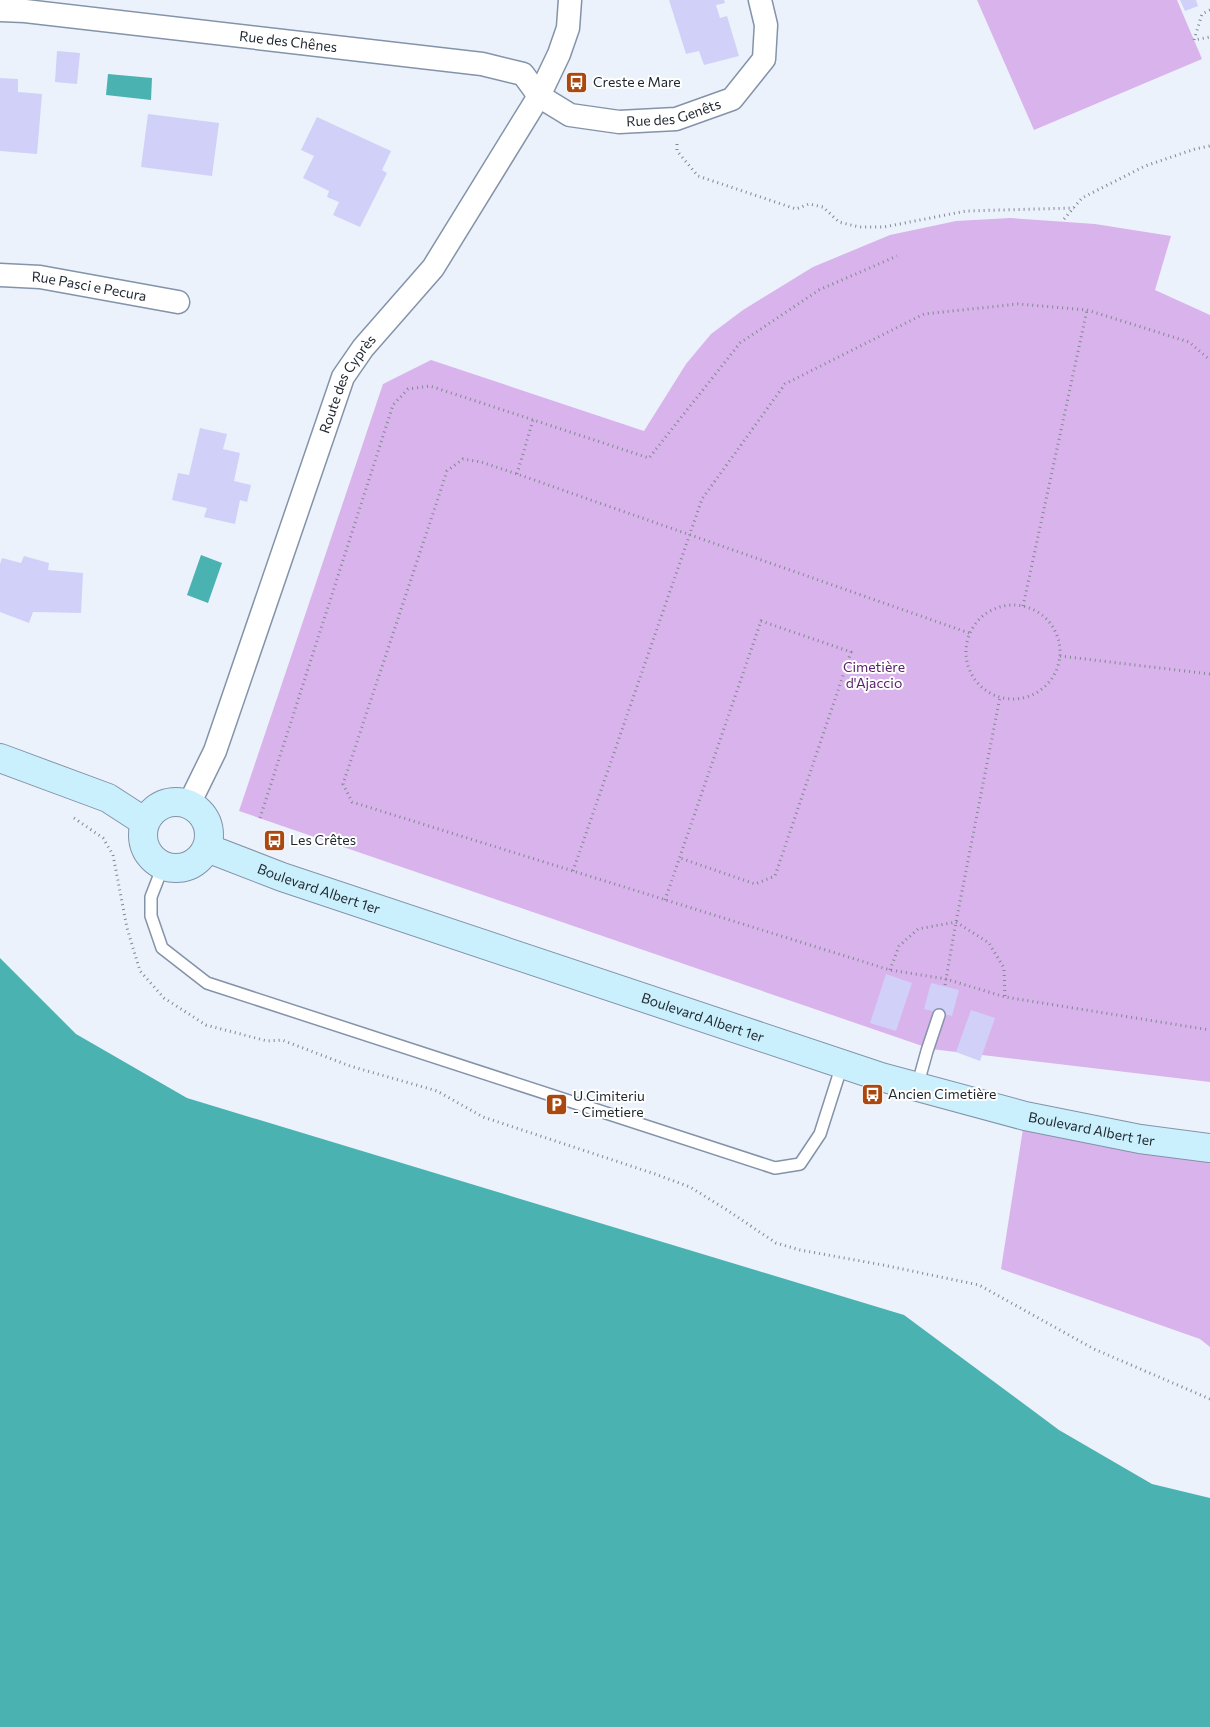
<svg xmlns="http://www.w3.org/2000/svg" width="1210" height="1727" viewBox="0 0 1210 1727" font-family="Commissioner,sans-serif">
<rect width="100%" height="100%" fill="#ebf2fb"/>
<path fill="#d9b3eb" d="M977,0H1177L1202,59L1034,130Z
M1010,218L1095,224L1171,236L1155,290L1210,315V1082L931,1049L239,811L383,384L431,360L644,431L686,364L711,334L743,310L813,267L890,235L956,221Z
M1025,1116L1210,1148V1347L1200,1339L1001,1269Z"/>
<path fill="#4bb2b2" d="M108,74L152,78L151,100L106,95Z
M201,555L222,563L208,603L187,595Z
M0,958L76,1034L187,1098L904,1315L1059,1430L1152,1484L1210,1498V1727H0Z"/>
<path fill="#d0d0f9" d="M669,0H724L725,3L716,5L720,18L727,16L739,56L704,65L699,51L686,54Z
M1180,0H1196L1198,6L1185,11Z
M57,51L80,53L77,84L55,82Z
M0,78L18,79V92L42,94L37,154L0,151Z
M148,114L219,123L212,176L141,167Z
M317,117L391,151L382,170L387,173L360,227L333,215L339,202L327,197L329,191L303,178L314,156L301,150Z
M200,428L227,434L223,449L240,453L234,481L251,485L247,502L240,500L235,524L204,517L207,508L172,500L178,473L189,475Z
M24,556L49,563L48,570L83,573L81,613L33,612L29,623L0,612V564L2,558L21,563Z
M886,974L912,983L896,1031L870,1023Z
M931,983L959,990L952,1016L924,1009Z
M971,1010L995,1018L980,1061L956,1052Z"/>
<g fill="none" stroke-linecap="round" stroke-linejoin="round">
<defs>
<path id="lane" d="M163,866L151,897V916L162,948L207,983L775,1168L800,1164L820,1134L842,1065
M917,1087L927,1051L939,1015"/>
<g id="street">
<path id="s1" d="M0,10L25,11L482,64L523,74L539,96L570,115L619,122L676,119L732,99L764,59L766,25L760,0"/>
<path id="s2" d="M0,275L40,277L178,302"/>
<path id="s3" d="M189,804L215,751L343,377L363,348L433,268L539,96L559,54L568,28L570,0"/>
</g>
<g id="secondary">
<path d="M0,758L108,798L145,822"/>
<circle cx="176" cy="835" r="33"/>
<path id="s4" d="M207,848L282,877L881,1077L1025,1116L1140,1139L1210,1148"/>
</g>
</defs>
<use href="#lane" stroke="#8393a9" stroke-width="14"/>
<use href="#street" stroke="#8393a9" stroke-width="25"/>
<use href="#secondary" stroke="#8393a9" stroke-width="30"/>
<path stroke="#818891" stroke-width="3" stroke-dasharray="1 4" stroke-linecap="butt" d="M1210,10L1202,14L1194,40L1210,37
M677,144V151L698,176L796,209L809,204L823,207L839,222L859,227H884L966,211L1074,208
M1064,219L1082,198L1145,166L1195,149L1210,146
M517,474L533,420
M966 652a47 47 0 1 1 94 0a47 47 0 1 1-94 0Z
M1023,606L1087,310
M969,633L517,474L481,462L463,459L447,471L343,784L352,802L890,970L946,979L1005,997L1210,1030
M1060,656L1210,674
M74,818L103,838L113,855L127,928L140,971L164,998L206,1025L267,1041L282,1040L350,1066L437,1091L483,1117L655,1174L690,1187L727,1210L776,1243L800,1250L883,1265L979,1285L1094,1349L1210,1399
M260,818L393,405L408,389L430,386L649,458L740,343L819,290L897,256
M573,871L702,499L785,384L924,314L1018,304L1087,310L1189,342L1210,360
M665,900L761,621L851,652L775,876L755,884L680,858
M890,970L899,946L918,929L956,922L989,943L1004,968L1005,997
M945,985L956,922L1000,697"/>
<use href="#lane" stroke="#fff" stroke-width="11"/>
<use href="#street" stroke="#fff" stroke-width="22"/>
<use href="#secondary" stroke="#cbf0fd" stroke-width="28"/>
</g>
<defs>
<symbol id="bus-square" viewBox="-11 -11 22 22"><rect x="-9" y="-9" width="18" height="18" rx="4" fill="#ab480f" stroke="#fff"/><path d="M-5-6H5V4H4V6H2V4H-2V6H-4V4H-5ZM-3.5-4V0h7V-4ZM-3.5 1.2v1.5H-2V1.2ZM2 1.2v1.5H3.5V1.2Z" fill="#fff"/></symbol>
<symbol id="parking-square" viewBox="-11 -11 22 22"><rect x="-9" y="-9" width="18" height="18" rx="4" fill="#ab480f" stroke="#fff"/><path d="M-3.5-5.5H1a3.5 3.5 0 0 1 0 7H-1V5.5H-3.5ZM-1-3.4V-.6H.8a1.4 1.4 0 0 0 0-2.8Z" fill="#fff"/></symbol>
</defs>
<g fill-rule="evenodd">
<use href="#bus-square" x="564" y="70" width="25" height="25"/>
<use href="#bus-square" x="262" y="828" width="25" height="25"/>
<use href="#bus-square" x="860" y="1082" width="25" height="25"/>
<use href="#parking-square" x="544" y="1092" width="25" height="25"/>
</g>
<g text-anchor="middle" stroke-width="4" stroke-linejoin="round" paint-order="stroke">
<g font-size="14" fill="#1f262e" stroke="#fff">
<text dy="5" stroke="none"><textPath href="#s1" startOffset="290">Rue des Chênes</textPath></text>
<text dy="5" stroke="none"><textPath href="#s1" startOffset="696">Rue des Genêts</textPath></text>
<text dy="5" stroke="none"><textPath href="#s2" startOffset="90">Rue Pasci e Pecura</textPath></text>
<text dy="5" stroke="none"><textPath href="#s3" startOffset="450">Route des Cyprès</textPath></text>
<text dy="5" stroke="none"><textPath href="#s4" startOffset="119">Boulevard Albert 1er</textPath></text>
<text dy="5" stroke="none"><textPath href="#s4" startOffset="524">Boulevard Albert 1er</textPath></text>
<text dy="5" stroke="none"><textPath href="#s4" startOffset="929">Boulevard Albert 1er</textPath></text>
</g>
<g font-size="14" fill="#1f262e" stroke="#fff" text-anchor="start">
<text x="593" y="87">Creste e Mare</text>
<text x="290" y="845">Les Crêtes</text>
<text x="888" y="1099">Ancien Cimetière</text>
<text x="573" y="1101">U Cimiteriu<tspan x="573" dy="16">- Cimetiere</tspan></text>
</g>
<g font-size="14" fill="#57246b" stroke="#fff">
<text x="874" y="672">Cimetière<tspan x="874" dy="16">d'Ajaccio</tspan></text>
</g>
</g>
</svg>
